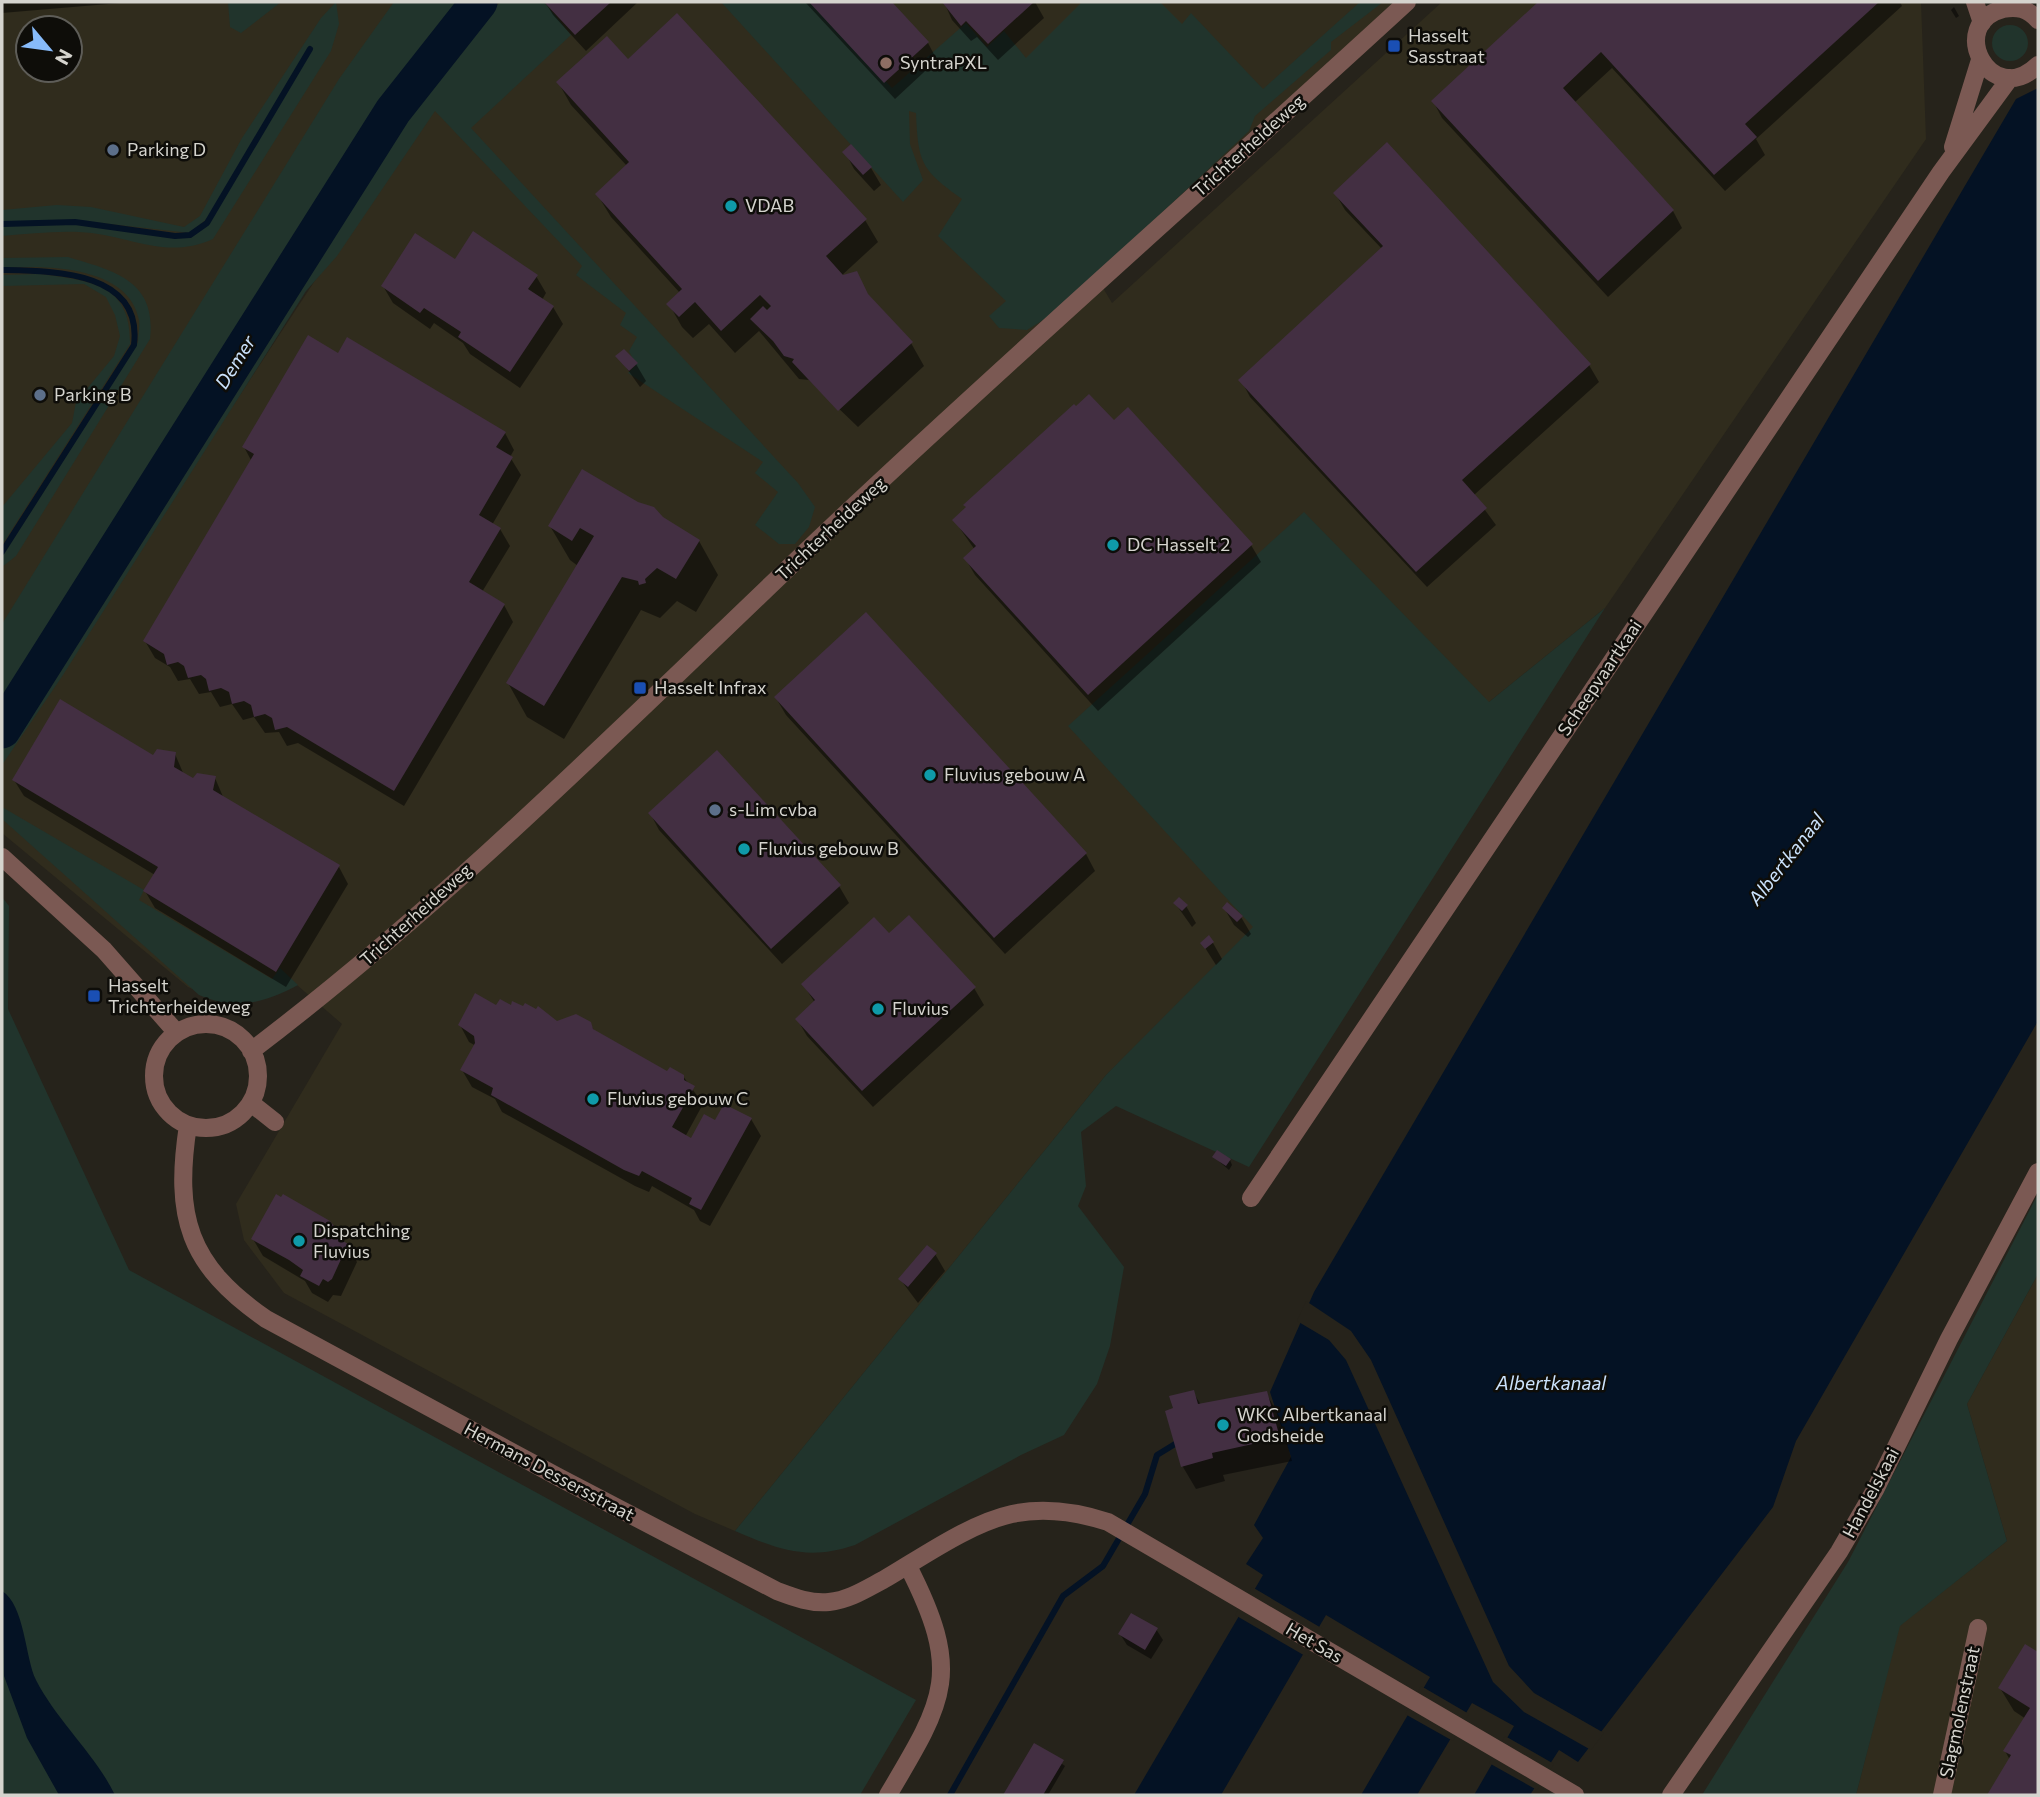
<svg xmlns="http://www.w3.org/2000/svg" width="2040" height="1797" viewBox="0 0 2040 1797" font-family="Commissioner,sans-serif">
<rect width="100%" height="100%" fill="#26231b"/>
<path fill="#302c1d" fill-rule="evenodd" d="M2,2H474L400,87L2,716ZM28,28H70V70H28Z
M518,2H1396L1097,278L1112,303L1442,2H1921L1926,139L1605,608L1489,702L1106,1075L735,1531L695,1514L284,1293L244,1240L236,1204L342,1024L297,985L219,1000L188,987L2,833V758L434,99Z
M2038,1274V1795H1856L1899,1626L2007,1541L1967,1404Z"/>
<path fill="#21342c" d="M228,2H281L241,33L230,27Z
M336,2L339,24L331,51L213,239C164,261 128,234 79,232C53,231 27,234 2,236V226L75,223L190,237L209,222L312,47L270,112L210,216L190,233L74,220L2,223V210L57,205L91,207L184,227L200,216L242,138L321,18Z
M394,2H468L381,113L2,709V624L339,79Z
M500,2H544L571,35L471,128L798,483L815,507L809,527L795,544H779L755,525L778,492L755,473L763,462L628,373L636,365L629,351L637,337L620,325L626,313L576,275L582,266L435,111L337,256L306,291L63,675L2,765V743L425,89Z
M721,2H810L892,88L966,23L987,47L1004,31L1026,58L1082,2H1160L1182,24L1191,13L1263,89L1360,2H1383L1331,42V50L1255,116L1249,131L1056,312L1027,330L999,328L989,316L1006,301L938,236L962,199C922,170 918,164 916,113L909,111L910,144L923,180L903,202Z
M1992 43a18 18 0 1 1 36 0a18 18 0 1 1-36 0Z
M68,257C114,271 157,280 150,339L16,556L2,567V557L138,342C138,336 140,327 139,320C129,265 43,265 2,268V258Z
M40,274C90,281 131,283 130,344L2,545V507L72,423L76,402L114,356L120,336L115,315L106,297L84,284L2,286V275Z
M1304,512L1489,702L1605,608L1249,1167L1116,1106L1081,1132L1086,1186L1078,1206L1124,1267L1110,1346L1097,1384L1064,1435L1021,1455L855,1545C808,1561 779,1550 735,1531L1106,1075L1253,927L1068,726Z
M2,807L144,890L139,900L272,979L280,968L298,985C264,1003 235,1011 199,995L2,819Z
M2,897L9,906L8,1009L129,1270L916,1700L860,1795H2Z
M2038,1194V1274L1967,1404L2007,1541L1900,1626L1856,1795H1702L1848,1562Z"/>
<path fill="#041224" d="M2038,88V1021L1796,1441L1773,1507L1578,1762L1559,1750L1530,1795H1474L1514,1726L1472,1703L1417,1795H1361L1430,1677L1326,1615L1221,1795H1134L1263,1575L1246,1564L1263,1538L1254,1525L1291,1457L1270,1392L1314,1292L2016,99Z
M2,1591C25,1605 25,1658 36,1680C57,1721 95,1754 115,1795H59L27,1738L4,1676Z"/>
<path fill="#26231b" d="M1306,1301L1351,1331L1371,1360L1509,1666L1534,1693L1604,1733L1591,1750L1524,1712L1493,1682L1346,1360L1329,1340L1297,1321Z
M1252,1587L1323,1629L1307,1657L1235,1615Z
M1421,1686L1469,1714L1453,1741L1405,1714Z
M1505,1736L1554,1764L1537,1790L1489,1763Z"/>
<path fill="#0007" d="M2,2H132L2,13Z
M545,2H638L586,51L553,15Z
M805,2H889L928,43L937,60L895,99Z
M944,2H1035L1044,18L998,60L977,37L971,41L952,20Z
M1540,2H1900L1902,6L1756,139L1765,155L1725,191L1612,68L1574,103L1673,211L1682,228L1608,297L1442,118L1433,101Z
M1954,7L1959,16L1956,18L1951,10Z
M628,61L865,220L878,242L840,277L871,300L911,343L924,366L858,427L809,380L799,379L759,331L735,353L709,324L693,338L682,327L669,304L680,293L611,217L597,194L627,166L571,105L558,82Z
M851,146L871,168L881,185L874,191L854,169L845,152Z
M1335,193L1589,365L1599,382L1474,495L1496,525L1427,587L1250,397L1241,380L1382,249L1345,210Z
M455,261L536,276L546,293L542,300L553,307L563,324L520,388L470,354L463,343L434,323L430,329L393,303L383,286Z
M338,355L505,433L514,450L510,457L521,475L492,525L500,529L510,546L482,592L504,605L513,622L404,806L298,743L287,746L279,732L265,733L254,717L243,720L232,704L220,707L211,692L199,694L190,679L178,681L170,667L155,658L145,641L252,462L244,447Z
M618,356L636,364L646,381L640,387Z
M1114,423L1251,545L1261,562L1098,711L975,575L965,558L975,550L954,520Z
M661,519L699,541L718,575L696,612L677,601L660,618L641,610L564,739L527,717L508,683L578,566L570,560L550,526Z
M866,614L1086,854L1095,871L1005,954L786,715L776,698Z
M175,754L184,775L194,781L215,778L224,799L339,867L348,884L286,987L155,908L145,891L155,875L24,796L14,780Z
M650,813L839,886L849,903L782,964L659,830Z
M1175,903L1186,906L1196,923L1192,927Z
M1224,908L1241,917L1251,934L1248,937L1234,925Z
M889,935L974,988L984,1005L873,1107L807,1036L797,1019L815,1003L803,984Z
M1202,943H1213L1222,959L1216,965Z
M497,1007L557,1023L590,1024L595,1032L667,1073L683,1076L703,1104L685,1137L692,1140L715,1122L751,1119L761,1136L710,1226L700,1221L694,1210L652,1186L649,1192L635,1186L502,1112L495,1099L472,1087L462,1070L476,1046L469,1042L460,1025Z
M1214,1157L1230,1160L1232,1165L1229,1170Z
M333,1227L357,1262L341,1296L333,1295L328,1302L312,1293L305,1281L263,1256L253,1239Z
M935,1254L945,1271L918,1303L900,1279Z
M1193,1392L1201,1405L1266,1393L1279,1416L1292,1461L1223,1475L1225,1481L1196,1489L1183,1467L1167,1412L1176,1410Z
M1156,1629L1163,1640L1151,1659L1127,1645L1120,1634Z
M2026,1647L2038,1654V1795H1989L2010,1760L2005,1751L2026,1719L2014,1711L2000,1688Z
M1035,1745L1065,1766L1048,1795H1005Z"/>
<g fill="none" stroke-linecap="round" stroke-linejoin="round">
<path stroke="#041224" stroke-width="6" d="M2,224L75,222L175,236L190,235L207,223L310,49
M2,270C54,271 143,271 134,345L2,552
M950,1795L1063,1596L1103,1566L1145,1494L1157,1455L1175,1444"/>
<path stroke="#041224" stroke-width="37" d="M2,730L393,111L479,2"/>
</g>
<path fill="#432f42" d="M544,2H611L575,35Z
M809,2H892L929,42L884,83Z
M942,2H1034L988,44L966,21L961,26Z
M1538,2H1879L1745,124L1757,137L1714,175L1601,52L1563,88L1674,210L1598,281L1431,101Z
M677,13L867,219L826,256L843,275L857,271L868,294L913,342L838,411L792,362L794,359L784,356L773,341L750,319L763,306L767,310L771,306L760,295L721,331L695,302L679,317L666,304L682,289L595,194L629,162L556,82L607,36L628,59Z
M1387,142L1591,364L1462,480L1487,508L1416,572L1238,380L1383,246L1333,193Z
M851,144L872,167L863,175L842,152Z
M473,231L538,275L528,289L554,306L510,372L458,337L461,332L424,308L420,313L381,286L415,233L455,259Z
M308,335L338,353L347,337L506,432L496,447L513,457L479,515L501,528L469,582L505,604L394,791L287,727L275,730L272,718L265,714L254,717L251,705L244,701L232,704L229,692L221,688L209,691L206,679L201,675L188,678L184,666L178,662L167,665L164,654L143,641L254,454L242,447Z
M624,349L638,363L629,371L615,356Z
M1089,394L1114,420L1128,407L1253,544L1088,695L963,558L976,546L952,520L966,507L963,505L1074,404L1076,406Z
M582,469L638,502L654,507L663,517L700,540L676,579L657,568L645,579L646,583L639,585L638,581L622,577L544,706L506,683L594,536L580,528L572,541L548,526Z
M866,612L1087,853L994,938L774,697Z
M60,699L153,755L157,749L176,752L174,767L193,778L197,773L216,776L213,790L340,865L276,972L143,891L158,867L12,780Z
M717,750L841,885L771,949L648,813Z
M1179,897L1188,905L1182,911L1173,903Z
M1227,902L1243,916L1237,922L1222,908Z
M909,915L976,987L862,1091L795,1019L815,1000L801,984L874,917L889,933Z
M1209,935L1214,942L1205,949L1200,943Z
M475,993L496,1005L500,999L511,1005L512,1001L523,1006L525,1003L536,1009L538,1006L557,1021L576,1014L591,1022L593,1029L667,1071L670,1067L684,1075V1080L695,1086L672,1127L691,1138L704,1114L715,1120L724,1104L752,1118L701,1210L689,1204L692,1198L642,1171L639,1176L624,1170L491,1095L493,1088L460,1070L475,1043L474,1036L458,1025Z
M1217,1150L1231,1159L1226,1166L1212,1157Z
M276,1194L281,1197L283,1194L330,1221L334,1226L330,1233L348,1244L332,1279L328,1282L323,1279L319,1286L300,1276L303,1270L289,1260L251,1239Z
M927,1245L937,1253L908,1287L898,1279Z
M1194,1390L1198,1404L1267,1391L1280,1438L1212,1453L1213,1458L1181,1467L1165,1411L1173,1408L1169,1396Z
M1131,1613L1158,1628L1145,1650L1118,1634Z
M2025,1644L2038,1652V1795H1987L2011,1755L2003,1751L2030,1708L1998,1688Z
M1034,1743L1064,1760L1043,1795H1003Z"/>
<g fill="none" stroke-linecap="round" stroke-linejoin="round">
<path stroke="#7b5953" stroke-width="18" d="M1975,2L1982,23
M2038,20C2028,9 2018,6 2003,9C1946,23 1990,111 2038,65
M1953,147L1980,60
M2,857L104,950L177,1033
M154 1076a52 52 0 1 1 104 0a52 52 0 1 1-104 0Z
M251,1051C460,893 649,699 839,520C1026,344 1219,175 1407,2
M251,1103L275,1122
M188,1125C174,1217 188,1265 266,1319L560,1478L777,1591C793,1597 811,1604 829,1602C849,1600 866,1589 883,1580C921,1558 970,1523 1012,1514C1045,1507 1077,1512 1108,1522L1575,1795
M1251,1198L1941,172L2010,78
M888,1795C946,1698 962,1672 908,1566
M1671,1795L1839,1552L1875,1490L1949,1339L2038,1172
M1942,1795L1978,1628"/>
</g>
<g fill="#1a4fb4" stroke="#0e0d09" stroke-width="2.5">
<rect x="1387" y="39" width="14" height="14" rx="3.5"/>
<rect x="633" y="681" width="14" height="14" rx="3.5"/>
<rect x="87" y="989" width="14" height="14" rx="3.5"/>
</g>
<circle fill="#8d6e63" stroke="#0e0d09" stroke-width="2.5" cx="886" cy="63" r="7"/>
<g fill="#5c6f8a" stroke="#0e0d09" stroke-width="2.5">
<circle cx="113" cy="150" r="7"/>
<circle cx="40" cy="395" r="7"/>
<circle cx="715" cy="810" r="7"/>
</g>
<g fill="#0f9aa8" stroke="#0e0d09" stroke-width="2.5">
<circle cx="731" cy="206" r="7"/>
<circle cx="1113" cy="545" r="7"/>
<circle cx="930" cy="775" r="7"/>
<circle cx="744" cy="849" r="7"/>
<circle cx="878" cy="1009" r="7"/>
<circle cx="593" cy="1099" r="7"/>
<circle cx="299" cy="1241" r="7"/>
<circle cx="1223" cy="1425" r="7"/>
</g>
<g text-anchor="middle" stroke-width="5" stroke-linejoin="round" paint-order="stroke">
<g font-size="18" fill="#d5d4ce" stroke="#0e0d09" text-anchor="start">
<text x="1408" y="42">Hasselt<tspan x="1408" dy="21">Sasstraat</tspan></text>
<text x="900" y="69">SyntraPXL</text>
<text x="127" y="156">Parking D</text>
<text x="745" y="212">VDAB</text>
<text x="54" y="401">Parking B</text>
<text x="1127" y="551">DC Hasselt 2</text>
<text x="654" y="694">Hasselt Infrax</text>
<text x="944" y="781">Fluvius gebouw A</text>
<text x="729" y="816">s-Lim cvba</text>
<text x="758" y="855">Fluvius gebouw B</text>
<text x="108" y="992">Hasselt<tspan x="108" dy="21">Trichterheideweg</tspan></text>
<text x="892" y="1015">Fluvius</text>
<text x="607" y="1105">Fluvius gebouw C</text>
<text x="313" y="1237">Dispatching<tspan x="313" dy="21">Fluvius</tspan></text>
<text x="1237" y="1421">WKC Albertkanaal<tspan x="1237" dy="21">Godsheide</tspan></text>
</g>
<g font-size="18" fill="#d5d4ce" stroke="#0e0d09">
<text transform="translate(1249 146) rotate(-42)" y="6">Trichterheideweg</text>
<text transform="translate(831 529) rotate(-43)" y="6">Trichterheideweg</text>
<text transform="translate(1600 678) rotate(-56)" y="6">Scheepvaartkaai</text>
<text transform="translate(416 915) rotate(-42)" y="6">Trichterheideweg</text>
<text transform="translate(549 1472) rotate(28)" y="6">Hermans Dessersstraat</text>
<text transform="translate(1871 1493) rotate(-62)" y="6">Handelskaai</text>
<text transform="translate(1314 1643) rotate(30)" y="6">Het Sas</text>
<text transform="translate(1960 1712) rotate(-78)" y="6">Slagmolenstraat</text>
</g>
<g font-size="19" font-style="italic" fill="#cce3fd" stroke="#0e0d09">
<text transform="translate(235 362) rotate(-58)" y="7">Demer</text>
<text transform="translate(1786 859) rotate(-52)" y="7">Albertkanaal</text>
<text x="1551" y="1390">Albertkanaal</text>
</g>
</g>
<rect width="2040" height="1797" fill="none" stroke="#d5d4ce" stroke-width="7"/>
<g transform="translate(49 49) rotate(119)"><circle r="33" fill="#0e0d09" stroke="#5e5d58" stroke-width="2"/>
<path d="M0-5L12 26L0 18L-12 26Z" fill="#87bbfb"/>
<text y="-10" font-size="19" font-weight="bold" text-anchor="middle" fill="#d5d4ce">N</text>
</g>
</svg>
